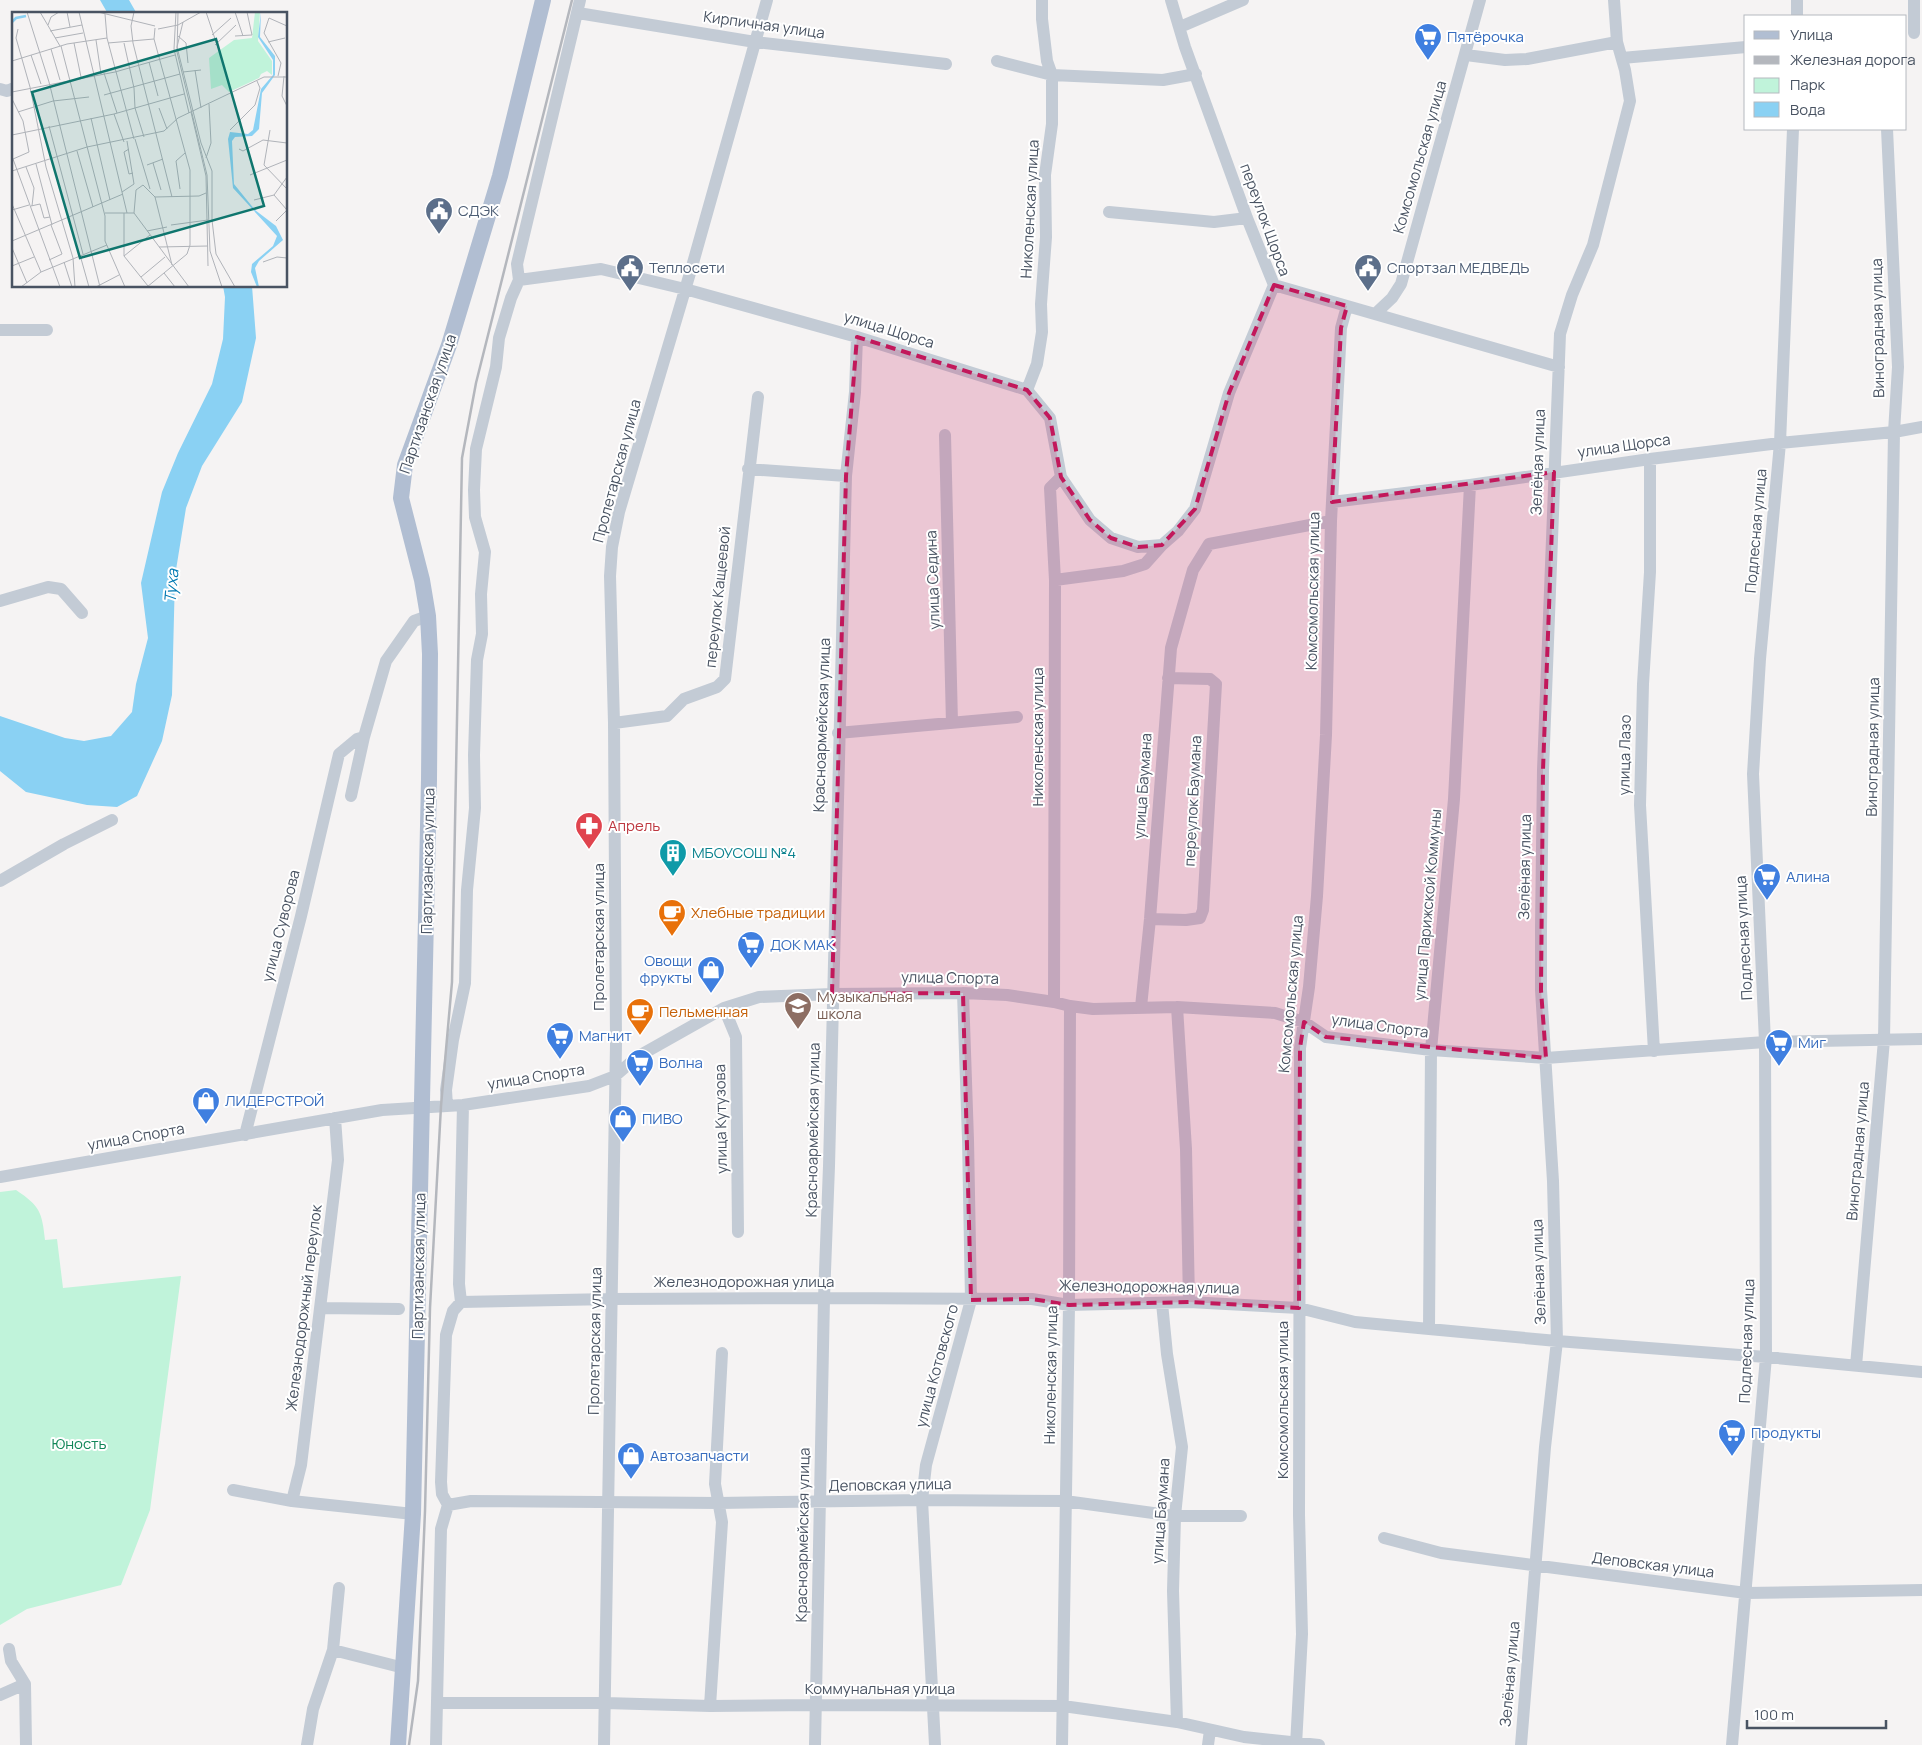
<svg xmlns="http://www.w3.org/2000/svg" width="1922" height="1745" viewBox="0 0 1922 1745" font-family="Manrope,sans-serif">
<rect width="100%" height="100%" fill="#f5f3f3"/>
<path fill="#c0f3da" d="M16,1190C40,1206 42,1212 45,1240L57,1239L63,1288L181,1276L150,1510L121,1585L27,1609L0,1625V1192Z"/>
<path fill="#8ad1f3" d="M100,0H129L137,14H108Z
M223,286H252L256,338L242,402L202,466L186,508L175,576L172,695L162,741L137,796L117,807L87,805L26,792L0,771V716L65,738L84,741L111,736L132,712L136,684L148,638L141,583L162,492L178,453L212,384L223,339L225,297Z"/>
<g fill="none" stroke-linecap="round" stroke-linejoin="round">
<path stroke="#c3cbd5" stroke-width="12" d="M1914,0V33
M578,13L755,42L946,64
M1797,16V0
M1180,27L1243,0
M1466,55L1505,60L1527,59L1617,42
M1622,58L1746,47
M997,61L1052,75L1163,80L1196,74
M0,89L7,91L14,88
M1109,212L1214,222L1247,218
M519,280L601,269L685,289L857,337L1027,390L1050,418L1061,477L1090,520L1111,538L1138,547L1162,545L1178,531L1195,509L1229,393L1274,285L1247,218L1185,47L1171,0
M1274,285L1559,367
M1375,314L1392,298L1401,284L1480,0
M0,330H47
M1027,390L1037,364L1042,332L1041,304L1046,237L1045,175L1052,124V75L1047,61L1042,19V0
M945,435L952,723
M1650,459V572L1643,684L1640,805L1654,1051
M748,469L846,476
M1332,502L1470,485L1650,459L1780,443L1894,432L1922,427
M1055,580L1123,571L1145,564L1162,545
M0,601L48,587L61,589L82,613
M614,723L667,716L684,699L717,687L725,679L758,397
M838,733L1017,717
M351,796L364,737
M0,881L64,844L112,820
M1150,919L1186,920L1200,918L1203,910L1216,684L1210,679L1168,678
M1054,1002L1055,580L1050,488L1061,477
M1141,1007L1150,919L1171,648L1193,570L1209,544L1331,521
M1177,1007L1186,1149L1189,1302
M724,1008L736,1037L738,1232
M447,1106L446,1090L453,1040L465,983L467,890L475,808L474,755L477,660L482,634L481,594L485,552L475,517L474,490L476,449L496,367L499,338L511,298L519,280L517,264L580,0
M245,1135L301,916L339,754L357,739L364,737L386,661L414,621L428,616
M0,1177L382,1110L463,1105L589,1086L615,1076L637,1057L724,1008L759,997L832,994L963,993L1007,995L1054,1002L1070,1006L1093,1009L1177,1007L1275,1013L1304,1022L1326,1037L1431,1050L1546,1058L1765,1042L1922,1039
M461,1302L612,1299L824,1298L1032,1299L1069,1305L1189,1302L1299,1308L1355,1322L1429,1329L1557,1341L1766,1357L1922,1372
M1162,1303L1167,1354L1182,1447L1175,1516L1173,1591L1177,1722
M321,1308L399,1309
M1429,1329L1431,1050L1454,799L1470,485
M1856,1366L1884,1040L1894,432L1898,367L1887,129
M233,1490L292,1501L413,1514
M292,1501L301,1465L338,1160L335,1118
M448,1505L471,1501L719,1503L922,1500L1065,1501L1175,1516H1241
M1384,1538L1441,1553L1746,1593L1922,1590
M9,1649L11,1661L25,1684
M333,1650L404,1668
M25,1684L26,1745
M0,1695L25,1684
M438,1703H605L710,1706L815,1705L1063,1706L1177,1722L1244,1737L1319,1745
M710,1706L722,1522L715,1484L722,1353
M307,1745L313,1709L333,1650L339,1588
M436,1745L441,1529L448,1505L442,1494L441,1482L446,1335L453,1311L461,1302L459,1284L463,1105
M604,1745L616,1044L614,723L610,576L612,547L619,512L693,263L767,0
M815,1745L824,1298L829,1166L846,476L855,392L857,337
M935,1745L922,1500L926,1465L971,1300L968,1140L963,993
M1062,1745L1069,1305L1070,1006
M1208,1745L1210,1730
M1296,1745L1302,1634L1299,1515L1300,1048L1309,987L1317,896L1326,735L1331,521L1341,328L1347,306
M1521,1745L1545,1447L1557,1341L1553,1181L1541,990V927L1543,770L1560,334L1572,295L1593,245L1630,101L1625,70L1617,42L1614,0
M1732,1745L1766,1357L1765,1042L1753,774L1760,659L1780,443L1793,129"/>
<path stroke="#b1bed2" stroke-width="16" d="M398,1745L413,1514L429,780L430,654L428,616L422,580L401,498L405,465L449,345L500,176L543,0"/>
<path stroke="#b4b7bd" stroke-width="2.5" d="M409,1745L418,1681L425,1511L430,1308L441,1106L452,982L462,458L476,383L572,0"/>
</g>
<path fill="#c2185b" fill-opacity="0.2" stroke="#c2185b" stroke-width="4" stroke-dasharray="10 6" stroke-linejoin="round" d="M1274,285L1347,306L1341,328L1332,502L1554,472L1543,770L1541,990L1546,1058L1326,1037L1304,1022L1300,1048L1299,1308L1189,1302L1069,1305L1032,1299L971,1300L963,993L832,994L846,476L857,337L1027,390L1050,418L1061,477L1090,520L1111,538L1138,547L1162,545L1195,509L1229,393Z"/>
<defs>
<symbol id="supermarket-pin" viewBox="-11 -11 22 30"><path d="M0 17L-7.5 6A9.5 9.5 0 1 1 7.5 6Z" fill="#3f7fe0" stroke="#fff"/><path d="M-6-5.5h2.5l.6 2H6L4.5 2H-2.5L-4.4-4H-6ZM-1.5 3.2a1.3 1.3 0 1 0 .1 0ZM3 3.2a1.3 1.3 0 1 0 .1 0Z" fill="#fff"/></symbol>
<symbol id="civic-pin" viewBox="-11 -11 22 30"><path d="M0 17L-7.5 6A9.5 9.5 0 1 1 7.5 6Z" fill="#5c6f8a" stroke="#fff"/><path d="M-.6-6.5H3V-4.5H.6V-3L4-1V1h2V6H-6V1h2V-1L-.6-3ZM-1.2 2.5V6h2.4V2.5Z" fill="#fff"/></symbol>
<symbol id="pharmacy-pin" viewBox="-11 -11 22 30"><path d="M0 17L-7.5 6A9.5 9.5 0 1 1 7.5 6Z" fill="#e0444e" stroke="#fff"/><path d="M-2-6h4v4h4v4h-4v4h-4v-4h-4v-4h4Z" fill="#fff"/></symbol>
<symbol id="building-pin" viewBox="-11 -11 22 30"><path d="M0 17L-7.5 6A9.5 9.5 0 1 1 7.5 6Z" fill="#0f9aa8" stroke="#fff"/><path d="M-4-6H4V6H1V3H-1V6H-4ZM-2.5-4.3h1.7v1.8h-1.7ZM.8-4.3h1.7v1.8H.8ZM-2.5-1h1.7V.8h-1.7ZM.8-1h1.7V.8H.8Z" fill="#fff"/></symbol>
<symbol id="cafe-pin" viewBox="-11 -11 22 30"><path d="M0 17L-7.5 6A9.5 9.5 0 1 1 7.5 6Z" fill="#e8710a" stroke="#fff"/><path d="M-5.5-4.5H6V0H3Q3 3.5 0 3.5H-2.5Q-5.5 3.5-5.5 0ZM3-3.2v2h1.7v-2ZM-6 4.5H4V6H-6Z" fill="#fff"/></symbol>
<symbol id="shop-pin" viewBox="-11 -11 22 30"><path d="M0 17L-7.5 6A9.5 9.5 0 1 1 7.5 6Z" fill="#3f7fe0" stroke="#fff"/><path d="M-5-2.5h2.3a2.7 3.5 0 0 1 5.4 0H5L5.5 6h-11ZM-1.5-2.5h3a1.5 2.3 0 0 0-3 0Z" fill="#fff"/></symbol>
<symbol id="school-pin" viewBox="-11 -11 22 30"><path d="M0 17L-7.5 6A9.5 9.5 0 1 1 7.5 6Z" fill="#8d6e63" stroke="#fff"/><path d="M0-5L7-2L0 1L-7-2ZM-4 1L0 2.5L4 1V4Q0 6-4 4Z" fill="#fff"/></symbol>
</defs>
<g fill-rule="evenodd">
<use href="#supermarket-pin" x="1412" y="21" width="32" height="43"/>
<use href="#civic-pin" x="423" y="195" width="32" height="43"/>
<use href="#civic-pin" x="614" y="252" width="32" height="43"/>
<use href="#civic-pin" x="1352" y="252" width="32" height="43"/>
<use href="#pharmacy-pin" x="573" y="810" width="32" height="43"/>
<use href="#building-pin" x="657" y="837" width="32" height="43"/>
<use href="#supermarket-pin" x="1751" y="861" width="32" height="43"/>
<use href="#cafe-pin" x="656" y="897" width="32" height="43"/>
<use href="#supermarket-pin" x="735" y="929" width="32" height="43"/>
<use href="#shop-pin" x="695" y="954" width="32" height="43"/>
<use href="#school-pin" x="782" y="990" width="32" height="43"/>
<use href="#cafe-pin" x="624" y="996" width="32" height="43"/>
<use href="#supermarket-pin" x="544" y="1020" width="32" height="43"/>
<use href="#supermarket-pin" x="1763" y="1027" width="32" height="43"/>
<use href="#supermarket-pin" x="624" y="1047" width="32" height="43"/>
<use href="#shop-pin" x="190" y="1085" width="32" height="43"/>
<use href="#shop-pin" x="607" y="1103" width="32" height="43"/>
<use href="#supermarket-pin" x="1716" y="1417" width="32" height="43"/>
<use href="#shop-pin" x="615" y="1440" width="32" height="43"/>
</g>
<g text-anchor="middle" stroke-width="4" stroke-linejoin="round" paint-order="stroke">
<g font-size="15" fill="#495362" stroke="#fff">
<text transform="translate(764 25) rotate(8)" y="5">Кирпичная улица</text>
<text transform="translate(1420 157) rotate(-74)" y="5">Комсомольская улица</text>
<text transform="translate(1030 209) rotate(-87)" y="5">Николенская улица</text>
<text transform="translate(1265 220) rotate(70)" y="5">переулок Щорса</text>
<text transform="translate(1878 328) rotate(-91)" y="5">Виноградная улица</text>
<text transform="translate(889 330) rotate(17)" y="5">улица Щорса</text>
<text transform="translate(428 404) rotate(-71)" y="5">Партизанская улица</text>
<text transform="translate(1624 446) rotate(-8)" y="5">улица Щорса</text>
<text transform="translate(1538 462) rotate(-88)" y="5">Зелёная улица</text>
<text transform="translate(617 471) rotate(-75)" y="5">Пролетарская улица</text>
<text transform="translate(1756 531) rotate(-85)" y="5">Подлесная улица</text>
<text transform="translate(933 580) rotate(-92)" y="5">улица Седина</text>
<text transform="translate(1313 591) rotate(-89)" y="5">Комсомольская улица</text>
<text transform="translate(718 597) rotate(-84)" y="5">переулок Кащеевой</text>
<text transform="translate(822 725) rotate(-88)" y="5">Красноармейская улица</text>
<text transform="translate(1038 737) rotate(-90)" y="5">Николенская улица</text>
<text transform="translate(1873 747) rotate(-89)" y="5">Виноградная улица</text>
<text transform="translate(1625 755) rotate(-89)" y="5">улица Лазо</text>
<text transform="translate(1143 786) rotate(-86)" y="5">улица Баумана</text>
<text transform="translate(1193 801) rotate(-87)" y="5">переулок Баумана</text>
<text transform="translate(428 861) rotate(-89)" y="5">Партизанская улица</text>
<text transform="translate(1525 867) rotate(-89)" y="5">Зелёная улица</text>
<text transform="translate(1428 905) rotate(-85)" y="5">улица Парижской Коммуны</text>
<text transform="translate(281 926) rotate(-76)" y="5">улица Суворова</text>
<text transform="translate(599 937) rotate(-90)" y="5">Пролетарская улица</text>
<text transform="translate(1744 938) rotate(-93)" y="5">Подлесная улица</text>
<text transform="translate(950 978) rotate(1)" y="5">улица Спорта</text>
<text transform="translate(1291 994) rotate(-85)" y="5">Комсомольская улица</text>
<text transform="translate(1380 1026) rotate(8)" y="5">улица Спорта</text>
<text transform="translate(536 1077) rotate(-9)" y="5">улица Спорта</text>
<text transform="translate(721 1119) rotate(-91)" y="5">улица Кутузова</text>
<text transform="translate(813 1130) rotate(-89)" y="5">Красноармейская улица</text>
<text transform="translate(136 1137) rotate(-10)" y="5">улица Спорта</text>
<text transform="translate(1858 1151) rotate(-85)" y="5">Виноградная улица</text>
<text transform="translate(419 1266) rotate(-89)" y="5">Партизанская улица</text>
<text transform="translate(1539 1272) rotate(-92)" y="5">Зелёная улица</text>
<text x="744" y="1287">Железнодорожная улица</text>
<text transform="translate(1149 1287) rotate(1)" y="5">Железнодорожная улица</text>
<text transform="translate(304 1308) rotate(-83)" y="5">Железнодорожный переулок</text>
<text transform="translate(595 1341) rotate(-89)" y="5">Пролетарская улица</text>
<text transform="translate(1747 1341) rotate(-88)" y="5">Подлесная улица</text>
<text transform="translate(937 1366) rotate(-75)" y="5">улица Котовского</text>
<text transform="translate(1051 1375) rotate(-89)" y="5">Николенская улица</text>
<text transform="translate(1283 1400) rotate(-90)" y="5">Комсомольская улица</text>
<text transform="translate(890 1485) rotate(-1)" y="5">Деповская улица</text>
<text transform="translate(1161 1511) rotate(-86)" y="5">улица Баумана</text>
<text transform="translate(803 1535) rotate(-89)" y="5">Красноармейская улица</text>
<text transform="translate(1653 1565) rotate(7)" y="5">Деповская улица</text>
<text transform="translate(1510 1674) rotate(-85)" y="5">Зелёная улица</text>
<text x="880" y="1694">Коммунальная улица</text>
</g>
<g font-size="15" fill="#366cbe" stroke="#fff" text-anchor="start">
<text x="1447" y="42">Пятёрочка</text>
<text x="1786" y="882">Алина</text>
<text x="770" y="950">ДОК МАК</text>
<text x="692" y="966" text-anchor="end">Овощи<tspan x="692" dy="17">фрукты</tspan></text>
<text x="579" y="1041">Магнит</text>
<text x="1798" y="1048">Миг</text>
<text x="659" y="1068">Волна</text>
<text x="225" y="1106">ЛИДЕРСТРОЙ</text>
<text x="642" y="1124">ПИВО</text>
<text x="1751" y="1438">Продукты</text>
<text x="650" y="1461">Автозапчасти</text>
</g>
<g font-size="15" fill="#4e5e75" stroke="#fff" text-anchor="start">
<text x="458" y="216">СДЭК</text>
<text x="649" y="273">Теплосети</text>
<text x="1387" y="273">Спортзал МЕДВЕДЬ</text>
</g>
<g font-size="15" fill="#be3a42" stroke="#fff" text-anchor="start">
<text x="608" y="831">Апрель</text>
</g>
<g font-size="15" fill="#0d838f" stroke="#fff" text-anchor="start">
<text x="692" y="858">МБОУСОШ №4</text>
</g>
<g font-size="15" fill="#c56008" stroke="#fff" text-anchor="start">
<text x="691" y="918">Хлебные традиции</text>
<text x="659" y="1017">Пельменная</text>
</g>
<g font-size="15" fill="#785e54" stroke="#fff" text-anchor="start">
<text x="817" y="1002">Музыкальная<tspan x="817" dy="17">школа</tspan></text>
</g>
<g font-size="15" fill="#118658" stroke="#fff">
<text x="79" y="1449">Юность</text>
</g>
<g font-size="16" font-style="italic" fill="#037ab3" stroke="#fff">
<text transform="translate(171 586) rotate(-85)" y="6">Туха</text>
</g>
</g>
<g transform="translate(12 12)">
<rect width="275" height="275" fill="#f5f3f3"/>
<path d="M243,0H248L246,29L260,49V63L255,59L249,62L247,66L217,80L210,73L199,77L197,46L222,28L240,26Z" fill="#c0f3da"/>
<path d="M249,0L248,25L263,44V63L250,81L247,117L240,124L223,125L220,129L222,172L243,198L264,214L271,228L247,249L243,256L247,275H245L239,260L240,252L261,234L265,224L221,176L216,127L218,120L236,122L241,118L249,77L261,63V48L246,25Z" fill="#8ad1f3"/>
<path fill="none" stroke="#8ad1f3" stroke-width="2.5" d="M0,10L4,6L14,4"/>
<path fill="none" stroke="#b0b3b9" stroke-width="1" d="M15,0L37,70L88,275M28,0L48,34M55,0L58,15M67,0L115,201M86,0L143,14M122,0L119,14L121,31L160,185M164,0L162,37L177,101M166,0L165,40L195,163L198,239L210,275M194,0L206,36M223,0L231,24M93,2L95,26L122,127M171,10L165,35L189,131L200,159V208L204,242L223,275M36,13L39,5L47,0M6,17L4,26L18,75L34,155L61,246L63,275M146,17L166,13L189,0M38,19L70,13M200,23L219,6M166,24L174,31L176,51M223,24L240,23L235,0M43,26L71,21M84,28L89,62M256,30L273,26M62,31L69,65M96,31L142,27M112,31L122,76L123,96L132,125M203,33L224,13M49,34L93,204V229L113,275M39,37L48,68M19,43L29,72M0,49L55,32L95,26M137,50L146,84M183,58L189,96M171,60L189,58M92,61L105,101M266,64L269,51L252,21L257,6L275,14M272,64L270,84L275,94M0,80L103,60L163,43M92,83L168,62M0,87L11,109L17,140L1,147M147,96L155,117M6,100L41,89L77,85M179,100L194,164L196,254M102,102L112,130M79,106L98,188M37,114L71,242M218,118L243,93L248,76L245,69M258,118L252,153L275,177M0,123L102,102L172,82M123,127L138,177M117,137L112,140L117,162L121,161M227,137L231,139L251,128L275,131M65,139L81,195M194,146L199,131L197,92M1,147L48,275M141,151L149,178M24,152L40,213M135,153L151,147M14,155L22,176L20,194M0,159L75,135L152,119L166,106L252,65H275M238,163L275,148M168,177L164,149L173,141M110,180L122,172L115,129M262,183L275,198M143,185L160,253M242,188L262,183L275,165M0,192L29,260M19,194L28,192L32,206L38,205M0,198L17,193M93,201H122M112,201V244L136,274M264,209L275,198M159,213L196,208M135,219L155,215M0,229L111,182M147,235L196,234M0,236L15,271M68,243L77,275M112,244L138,223M37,248L50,242L39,213M52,250L60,275M251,250L265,245L275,246M0,254L22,245M152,261L163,275M129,265L153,245M9,275L29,260L95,233M84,275L107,263M135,275L175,242L178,233V158L142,27L143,16M177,275L122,201L124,178L131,173L143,185L187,184L194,181"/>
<path fill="#0f766e" fill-opacity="0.15" stroke="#0f766e" stroke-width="2.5" d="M204,27L252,194L68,246L20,80Z"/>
<rect width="275" height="275" fill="none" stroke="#495362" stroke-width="2.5"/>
</g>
<rect x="1744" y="15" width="162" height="115" fill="#ffffff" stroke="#b6bac0"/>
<rect x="1754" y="31" width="25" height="8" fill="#b1bed2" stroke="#b6bac0"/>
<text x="1790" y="40" font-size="15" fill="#495362">Улица</text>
<rect x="1754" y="56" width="25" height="8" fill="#b4b7bd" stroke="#b6bac0"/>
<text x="1790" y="65" font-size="15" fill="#495362">Железная дорога</text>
<rect x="1754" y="78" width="25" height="15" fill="#c0f3da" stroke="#b6bac0"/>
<text x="1790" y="90" font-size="15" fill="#495362">Парк</text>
<rect x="1754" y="102" width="25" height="15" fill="#8ad1f3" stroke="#b6bac0"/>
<text x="1790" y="115" font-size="15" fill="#495362">Вода</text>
<path d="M1747 1720v8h139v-8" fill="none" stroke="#495362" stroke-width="2.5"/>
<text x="1754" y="1720" font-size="15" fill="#495362" stroke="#ffffff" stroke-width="4" paint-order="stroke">100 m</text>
</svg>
